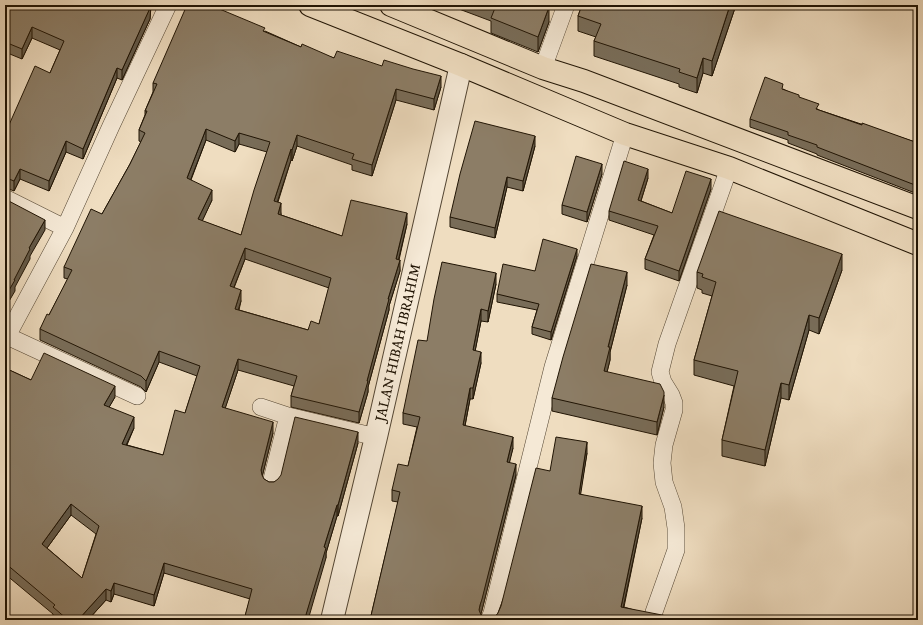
<svg xmlns="http://www.w3.org/2000/svg" width="923" height="625" viewBox="0 0 923 625" font-family="'IM FELL DW Pica',serif">
<rect width="100%" height="100%" fill="#efddc0"/>
<filter id="stains"><feTurbulence type="fractalNoise" baseFrequency=".005" numOctaves="4"/><feColorMatrix values="0 0 0 0 .2 0 0 0 0 .09 0 0 0 0 .02 0 0 0 .5 -.17"/></filter>
<radialGradient id="worn" r=".72"><stop offset=".6" stop-color="#630" stop-opacity="0"/><stop offset="1" stop-color="#630" stop-opacity=".3"/></radialGradient>
<g fill="none" stroke-linecap="round" stroke-linejoin="round">
<defs>
<path id="minor" d="M543,68L566,5
M5,198L65,228
M7,336L137,396
M5,340L65,228L111,126L168,5
M261,407L288,416L376,437
M271,483L288,416
M654,612L676,550V528L673,507L664,482L662,463L664,445L674,410V403L671,395L663,382L660,372L667,344L729,168
M489,620L492,613L553,367L625,134"/>
<g id="tertiary">
<path id="s1" d="M332,620L376,437L461,65"/>
</g>
<path id="primary" d="M310,5L461,65L625,134L729,168L918,244
M391,5L543,68L584,81L918,208"/>
</defs>
<use href="#minor" stroke="#544633" stroke-width="18"/>
<use href="#tertiary" stroke="#544633" stroke-width="24"/>
<use href="#primary" stroke="#201404" stroke-width="24"/>
<use href="#minor" stroke="#f5e9d6" stroke-width="17"/>
<use href="#tertiary" stroke="#f5e9d6" stroke-width="22"/>
<use href="#primary" stroke="#efddc0" stroke-width="22"/>
</g>
<path fill="#786c58" stroke="#201404" fill-rule="evenodd" d="M5,5H151L150,19L122,80L117,78L83,159L66,152L49,191L20,179L14,191L9,189L5,188V134L50,73L60,50L32,38L22,59L5,52Z
M451,5H543L549,22L538,52L491,33V21L451,6Z
M582,5H736L712,76L703,73L697,93L679,87V84L594,56V41L596,37L578,31V16Z
M265,31L301,47L334,58L441,87L434,110L396,100L372,176L352,170V165L297,146L292,161L291,160L278,202L281,214V215L342,236L407,224L399,260L400,271L389,306V310L368,387V392L359,423L291,407V396L294,386L238,370L225,408L273,433L262,477L264,479L269,482H274L358,443L338,516H337L326,553V558L244,620L250,599L164,573L154,606L114,594L111,602L106,600L88,620H56L53,618V614L5,574V368L31,380L115,397L109,407L134,428L127,445L163,455L185,413L197,376L159,362L146,392L141,387L40,340V329L49,315L68,279L64,278V267L102,214L130,164L141,142L139,141V130L145,115V111L153,92V83ZM206,140L235,152L239,144L267,152L241,235L202,221L212,200L191,180ZM245,259L329,288L319,324L308,330L239,310L241,301L234,288ZM71,515L96,534L82,578L47,548Z
M783,89L799,97L819,110L918,143L915,193L817,155V154L788,143V140L750,127V119Z
M535,146L523,191L507,187L495,238L450,227V217Z
M602,174L587,222L562,214V205Z
M648,178L641,201L672,213L711,189L679,281L645,269V259L654,235L609,220V211Z
M577,256L551,340L532,334V327L537,310L497,302V294L535,271Z
M842,270L819,334L809,330L789,400L781,398L765,466L722,456V440L734,386L694,375V360L712,296L702,293V290L697,288V272Z
M496,284L488,322L481,321L475,351L481,363L473,399H470L465,426L513,448L509,462L516,475L482,610L481,614L485,618L491,619L495,617L498,613L550,471L587,453L580,494L642,518L624,607L667,620H370L398,502L392,501V490L408,466L417,427L403,424V413L427,341Z
M627,285L610,352V360L607,372L664,407L657,435L552,411V398Z"/>
<path fill="#625847" stroke="#201404" d="M151,5L150,19L122,80V70Z
M730,5H736L712,76V61Z
M549,7V22L538,52V37Z
M32,27V38L22,59V49Z
M703,58V73L697,93V78Z
M117,68V78L83,159V149Z
M441,76V87L434,110V99Z
M396,89V100L372,176V165Z
M206,129V140L187,189V178Z
M239,133V144L235,152V141Z
M297,135V146L292,161V150Z
M535,136V146L523,191V181Z
M66,141V152L49,191V181Z
M291,149V160L274,212V201Z
M602,164V174L587,222V212Z
M20,169V179L14,191V181Z
M648,169V178L638,210V200Z
M507,177V187L495,238V228Z
M918,178V186L915,193V185Z
M711,179V189L679,281V271Z
M212,190V200L198,230V219Z
M281,203V214L278,225V214Z
M407,213V224L396,270V259Z
M45,220V230L30,256V259L15,287V291L5,308V297L29,248Z
M245,248V259L230,297V286Z
M577,249V256L551,340V332Z
M842,254V270L819,334V318Z
M400,260V271L389,306V310L368,387V392L359,423V412L388,299Z
M627,272V285L610,352V360L604,384V371L608,347Z
M496,273V284L488,322V311Z
M241,290V301L235,320V309Z
M481,309V321L473,362V350Z
M809,315V330L789,400V385Z
M159,351V362L146,392V381Z
M481,352V363L473,399V388Z
M238,359V370L222,418V407Z
M781,383V398L765,466V450Z
M115,386V397L104,416V405Z
M470,388V399L463,436V425Z
M664,395V407L657,435V422Z
M134,417V428L122,454V444Z
M273,422V433L261,481V470Z
M358,432V443L338,516V505Z
M513,437V448L507,473V462Z
M587,442V453L579,505V494Z
M516,464V475L482,610L480,616L479,610L480,605Z
M71,504V515L42,555V544Z
M337,505V516L326,553V558L308,620L305,618L324,547Z
M642,506V518L621,618V607Z
M164,563V573L154,606V595Z
M114,583V594L111,602V591Z
M106,589V600L88,620H78Z"/>
<path fill="#8c7d66" stroke="#201404" fill-rule="evenodd" d="M5,5H151L150,8L122,70L117,68L83,149L66,141L49,181L20,169L14,181L9,179L5,178V134L35,66L50,73L64,41L32,27L22,49L5,42Z
M187,5H210L265,28L263,31L301,47L302,44L334,58L337,51L382,66L384,60L413,69L441,76L434,99L396,89L372,165L352,159L354,154L297,135L292,150L291,149L274,201L281,203L278,214L342,236L351,200L407,213L396,259L400,260L388,299H389L367,381H368L359,412L291,396L297,376L238,359L222,407L273,422L261,470L262,475L264,479L269,482H274L278,479L281,475L295,417L358,432L338,505H337L324,547L326,548L305,618L312,620H244L252,589L164,563L154,595L114,583L111,591L106,589L78,620H68L53,607L55,605L5,563V368L31,380L44,353L115,386L104,405L134,417L122,444L163,455L175,410L185,413L200,366L159,351L146,381L141,376L40,329L47,314L49,315L72,270L64,267L91,209L102,214L130,164L145,133L139,130L147,111H145L157,84L153,83ZM206,129L235,141L239,133L270,142L254,190L241,235L198,219L212,190L187,178ZM245,248L331,278L319,324L311,321L308,330L235,309L241,290L230,286ZM71,504L99,526L82,578L42,544Z
M488,5H543L549,7L538,37L491,18L495,8Z
M582,5H730L712,61L703,58L697,78L679,72L680,69L594,41L601,24L578,16Z
M765,77L783,84L782,89L799,95V97L819,104L816,109L862,125V123L918,143V178L915,185L817,147V145L788,135V132L750,119Z
M475,121L535,136L523,181L507,177L495,228L450,217L460,174Z
M576,156L602,164L587,212L562,205Z
M624,161L648,169L638,200L672,213L686,171L711,179L679,271L645,259L658,226L609,211Z
M5,199L45,220L29,248L30,249L14,280H15L5,297Z
M719,211L842,254L819,318L809,315L789,385L781,383L765,450L722,440L738,371L694,360L716,282L702,277L703,274L697,272Z
M543,239L577,249L551,332L532,327L539,304L497,294L503,264L535,271Z
M442,262L496,273L488,311L481,309L473,350L481,352L473,388H470L463,425L513,437L507,462L516,464L482,599L480,605L479,610L481,615L485,618L491,619L495,617L498,613L501,606L536,468L550,471L556,437L587,442L579,494L642,506L621,607L667,616V620H370L400,492L392,490L398,464L408,466L420,417L403,413L418,340L427,341L434,299Z
M591,264L627,272L608,347H610L604,371L660,384L664,392V395L657,422L552,398L563,357Z
M5,613L8,620H5Z"/>
<g text-anchor="middle" stroke-width="4" stroke-linejoin="round" paint-order="stroke">
<g font-size="14" fill="#201404" stroke="#f5e9d6">
<text dy="5" stroke="none"><textPath href="#s1" startOffset="285">JALAN HIBAH IBRAHIM</textPath></text>
</g>
</g>
<rect width="923" height="625" fill="none" stroke="#efddc0" stroke-width="20"/>
<rect x="6" y="6" width="911" height="613" fill="none" stroke="#201404" stroke-width="2"/>
<rect x="10" y="10" width="903" height="605" fill="none" stroke="#201404"/>
<rect width="100%" height="100%" filter="url(#stains)"/>
<rect width="100%" height="100%" fill="url(#worn)"/>
</svg>
